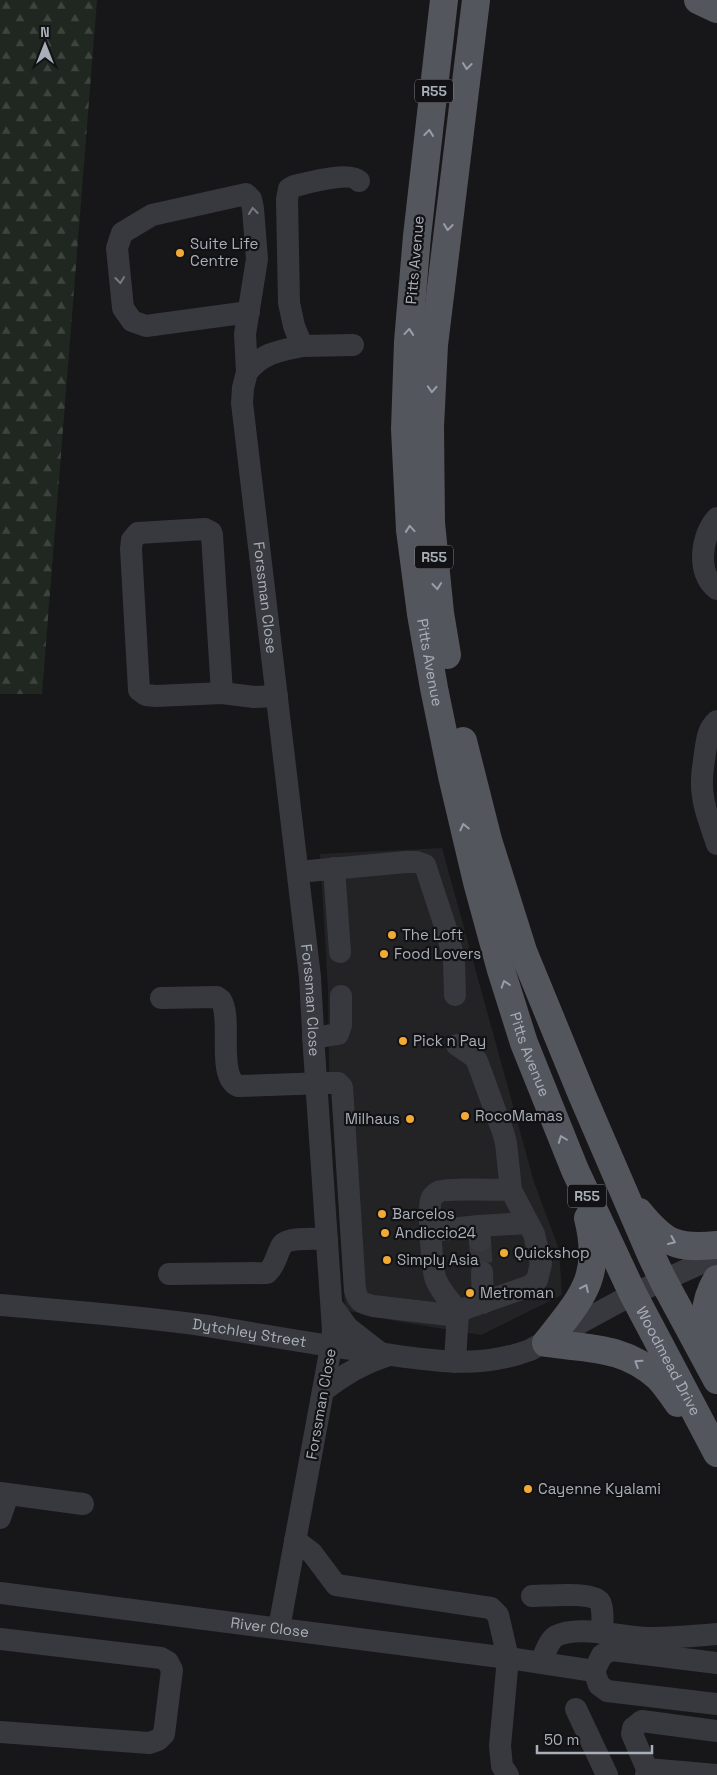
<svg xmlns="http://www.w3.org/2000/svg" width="717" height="1775" viewBox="0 0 717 1775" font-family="'Space Grotesk',sans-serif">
<defs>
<pattern id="forest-firs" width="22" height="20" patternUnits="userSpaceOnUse" patternTransform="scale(1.25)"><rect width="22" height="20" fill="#1f2720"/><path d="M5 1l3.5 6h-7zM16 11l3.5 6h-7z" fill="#3d443e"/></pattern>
</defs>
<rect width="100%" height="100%" fill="#171719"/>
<path fill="#232326" d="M442,848L534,1182L559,1249L562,1295L481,1335L395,1321L345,1310L333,1101L329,1069L328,989L320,854Z"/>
<path fill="url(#forest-firs)" d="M0,0H97L42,694H0Z"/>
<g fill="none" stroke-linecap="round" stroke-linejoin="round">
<path stroke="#343539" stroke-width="22" stroke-dasharray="22 11" stroke-linecap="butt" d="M480,1241L482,1272"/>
<g stroke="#38393e" stroke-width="22">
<path id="s1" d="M249,312L146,326L132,321L123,308L117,248L122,233L152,215L246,194L251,199L253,209L257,259L245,334L247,372L243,388L242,403L310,977L314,1050L333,1330L331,1347L279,1628"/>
<path d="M353,345L302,346L294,326L289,303L287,199L289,189L294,186C308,183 349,171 359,181"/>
<path d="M247,372C263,353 278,351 302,346"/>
<path d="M717,518C701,535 696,574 717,589"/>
<path d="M222,693L156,696L146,695L139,690L131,549L132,540L138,533L205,529L211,532L212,535L222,693L254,697L277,696"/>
<path d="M717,721C707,730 707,741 705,753C704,762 702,771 702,780C701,802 710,823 717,844"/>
<path d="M334,868L340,952"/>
<path d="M298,872L406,862H417L425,865L446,929L454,960L455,995"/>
<path d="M161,998L217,997L221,1000C233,1019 216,1076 238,1086L326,1083H338L342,1087L355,1290C358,1302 362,1303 373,1306L458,1316"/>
<path d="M313,1038L338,1034L341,1025V996"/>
<path d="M457,1045L473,1056L477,1061L503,1132L506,1143L511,1190L534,1234L541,1264L537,1280L530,1286L458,1311"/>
<path d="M479,1226L528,1223"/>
<path d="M431,1231L479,1226L480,1241"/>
<path d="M482,1272L483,1303"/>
<path d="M169,1274L267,1273C276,1265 276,1255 282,1245C287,1237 317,1239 327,1239"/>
<path id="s2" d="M0,1305C69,1311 139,1316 208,1326C264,1335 320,1345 377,1353C431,1360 477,1370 530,1350L633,1294L717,1256"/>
<path d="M332,1306L348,1328L379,1352"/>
<path d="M455,1362L458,1311C450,1301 441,1292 436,1280C432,1271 428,1209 431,1200C432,1196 435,1194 438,1192C445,1188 499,1190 511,1190"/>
<path d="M323,1391C343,1375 361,1364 386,1356"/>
<path d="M0,1493L83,1504"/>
<path d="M0,1518L8,1495"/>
<path d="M295,1540L312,1553L336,1585L491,1608L498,1615L508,1658L500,1746L502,1766L508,1775"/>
<path id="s3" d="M0,1593L508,1658L594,1671"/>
<path d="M532,1596C545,1596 594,1591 600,1602C604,1610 602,1624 602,1633"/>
<path d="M0,1639L161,1658L168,1662L172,1670L164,1734L158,1740L149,1743L0,1732"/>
<path d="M541,1662C545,1654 548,1641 556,1636C579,1624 623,1638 648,1638C671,1638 694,1636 717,1634"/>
<path d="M717,1663L612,1650L602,1655L594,1671L599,1685L607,1691L717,1704"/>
<path d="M576,1709L607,1775"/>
<path d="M647,1769L717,1775"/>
<path d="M646,1775L647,1769L632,1734L633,1728L642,1721L717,1731"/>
</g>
<g stroke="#54565d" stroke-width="28">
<path id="s4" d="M444,0L417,236L408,342L405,429L410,530L421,614L434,688L452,776L477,882L501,970L524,1043L575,1170L633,1294L717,1453"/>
<path d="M698,0L717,9"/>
<path d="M447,655L440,613L431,523L430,427L434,345L476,0"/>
<path d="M463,741L488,840L523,951L582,1095L651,1255L663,1280L717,1380"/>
<path d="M639,1212C665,1244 677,1249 717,1245"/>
<path d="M547,1342C581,1298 603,1278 588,1218"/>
<path d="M546,1343C589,1349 624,1346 659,1378C666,1385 672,1395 678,1403"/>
<path d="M709,1355C704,1327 702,1304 717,1279"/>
</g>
</g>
<defs><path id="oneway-chevron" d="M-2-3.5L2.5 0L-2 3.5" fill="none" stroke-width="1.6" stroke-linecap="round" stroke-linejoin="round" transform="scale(1.25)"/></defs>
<g stroke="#989da7">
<use href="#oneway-chevron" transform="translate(467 66) rotate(97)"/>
<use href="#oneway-chevron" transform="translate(429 133) rotate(-83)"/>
<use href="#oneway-chevron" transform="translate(448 227) rotate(97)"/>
<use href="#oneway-chevron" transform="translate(409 332) rotate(-85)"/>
<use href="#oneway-chevron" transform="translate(432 389) rotate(93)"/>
<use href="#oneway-chevron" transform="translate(410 529) rotate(-95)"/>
<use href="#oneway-chevron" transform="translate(437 586) rotate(84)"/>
<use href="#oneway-chevron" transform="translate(464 827) rotate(-103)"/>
<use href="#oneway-chevron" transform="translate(505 984) rotate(-108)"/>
<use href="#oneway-chevron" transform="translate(562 1139) rotate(-111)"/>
<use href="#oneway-chevron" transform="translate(672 1241) rotate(24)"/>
<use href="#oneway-chevron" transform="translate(585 1288) rotate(-65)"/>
<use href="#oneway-chevron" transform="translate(638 1363) rotate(-147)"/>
</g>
<g stroke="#767a82">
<use href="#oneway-chevron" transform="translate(253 211) rotate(-97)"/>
<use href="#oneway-chevron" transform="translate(120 280) rotate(84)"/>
</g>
<g fill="#f3aa35" stroke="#121214" stroke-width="2">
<circle cx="180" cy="253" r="5"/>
<circle cx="392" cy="935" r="5"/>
<circle cx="384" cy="954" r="5"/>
<circle cx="403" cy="1041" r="5"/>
<circle cx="465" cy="1116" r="5"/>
<circle cx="410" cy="1119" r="5"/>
<circle cx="382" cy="1214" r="5"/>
<circle cx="385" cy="1233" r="5"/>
<circle cx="504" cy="1253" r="5"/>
<circle cx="387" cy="1260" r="5"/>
<circle cx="470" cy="1293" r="5"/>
<circle cx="528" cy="1489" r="5"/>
</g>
<g text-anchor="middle" stroke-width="4.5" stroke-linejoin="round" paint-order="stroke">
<g fill="#121214" stroke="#7c8088" stroke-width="1">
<rect x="415" y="79.5" width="38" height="23" rx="4"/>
<rect x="415" y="545.5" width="38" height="23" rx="4"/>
<rect x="568" y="1184.5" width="38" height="23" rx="4"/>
</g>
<g font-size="14" font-weight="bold" fill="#a9afb9">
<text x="434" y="96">R55</text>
<text x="434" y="562">R55</text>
<text x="587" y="1201">R55</text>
</g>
<g font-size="15" fill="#a9afb9" stroke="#121214" text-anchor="start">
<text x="190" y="249">Suite Life<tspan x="190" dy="17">Centre</tspan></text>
<text x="402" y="940">The Loft</text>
<text x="394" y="959">Food Lovers</text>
<text x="413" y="1046">Pick n Pay</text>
<text x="475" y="1121">RocoMamas</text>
<text x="400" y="1124" text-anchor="end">Milhaus</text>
<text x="392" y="1219">Barcelos</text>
<text x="395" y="1238">Andiccio24</text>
<text x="514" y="1258">Quickshop</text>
<text x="397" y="1265">Simply Asia</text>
<text x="480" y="1298">Metroman</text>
<text x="538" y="1494">Cayenne Kyalami</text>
</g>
<g font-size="15" fill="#a9afb9" stroke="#121214">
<text transform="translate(415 260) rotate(-85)" y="5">Pitts Avenue</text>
<text dy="5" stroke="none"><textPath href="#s1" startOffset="751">Forssman Close</textPath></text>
<text dy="5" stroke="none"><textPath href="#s4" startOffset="666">Pitts Avenue</textPath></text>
<text dy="5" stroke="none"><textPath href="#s1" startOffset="1156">Forssman Close</textPath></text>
<text dy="5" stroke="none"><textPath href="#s4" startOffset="1071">Pitts Avenue</textPath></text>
<text dy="5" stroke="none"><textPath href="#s2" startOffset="251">Dytchley Street</textPath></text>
<text dy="5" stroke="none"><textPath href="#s4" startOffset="1408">Woodmead Drive</textPath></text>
<text transform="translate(321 1404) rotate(-80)" y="5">Forssman Close</text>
<text dy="5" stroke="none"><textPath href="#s3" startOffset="272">River Close</textPath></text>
</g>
</g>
<g transform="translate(45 45)" stroke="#121214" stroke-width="4" paint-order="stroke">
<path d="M0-4L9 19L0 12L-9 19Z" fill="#a9afb9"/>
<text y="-8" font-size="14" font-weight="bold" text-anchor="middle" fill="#a9afb9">N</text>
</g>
<path d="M537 1745v8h115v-8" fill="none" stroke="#a9afb9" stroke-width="2.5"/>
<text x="544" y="1745" font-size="15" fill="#a9afb9" stroke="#121214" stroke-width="4" paint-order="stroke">50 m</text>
</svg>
